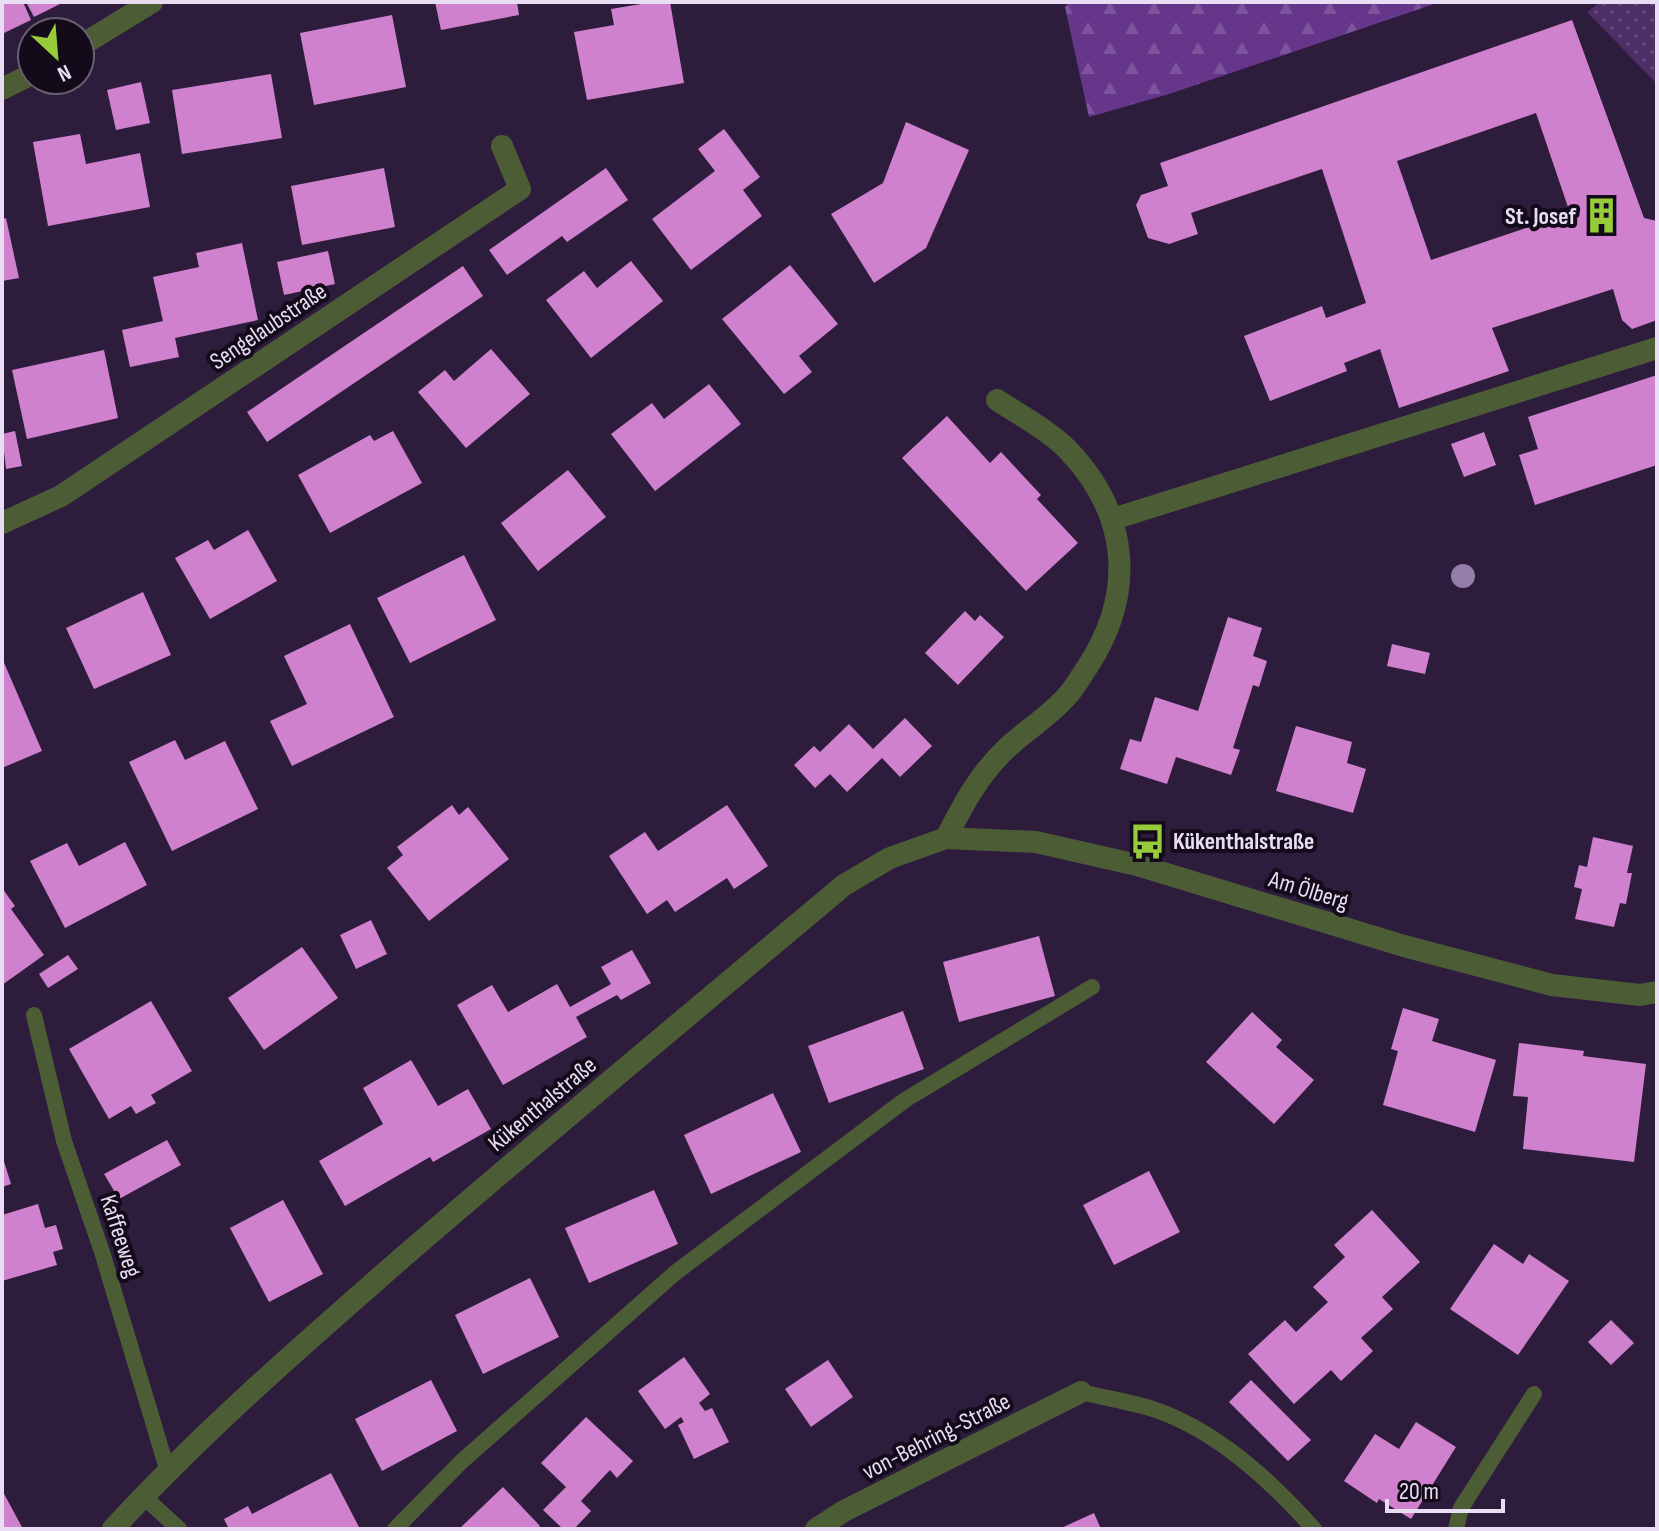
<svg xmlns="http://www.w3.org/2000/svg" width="1659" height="1531" viewBox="0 0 1659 1531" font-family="'Sofia Sans Condensed',sans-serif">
<defs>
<pattern id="grass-dots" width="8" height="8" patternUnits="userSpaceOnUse" patternTransform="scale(2)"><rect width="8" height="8" fill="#4d2e67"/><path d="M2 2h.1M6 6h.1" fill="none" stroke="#674c7d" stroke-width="1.8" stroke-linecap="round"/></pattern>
<pattern id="forest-firs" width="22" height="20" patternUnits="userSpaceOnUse" patternTransform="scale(2)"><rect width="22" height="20" fill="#66368b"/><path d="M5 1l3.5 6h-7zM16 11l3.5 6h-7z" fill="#7c539c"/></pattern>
</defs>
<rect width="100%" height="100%" fill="#2e1c3d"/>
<path fill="url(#grass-dots)" d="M1600,2H1657V84L1587,12Z"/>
<path fill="url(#forest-firs)" d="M1070,2H1440L1169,94L1089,117L1065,7Z"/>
<path fill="#d081ce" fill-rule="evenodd" d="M2,2H23L31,20L2,34Z
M26,2H64L34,17Z
M435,2H517L519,15L441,30Z
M653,2H670L684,83L587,100L574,32L614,25L611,9Z
M392,15L406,87L314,105L300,33Z
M1572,20L1644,218L1657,221V320L1632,329L1622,320L1613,289L1492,328L1509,371L1399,408L1380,349L1344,363L1347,371L1270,401L1244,336L1322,306L1326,318L1366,303L1322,169L1191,213L1198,234L1169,244L1148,238L1136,205L1141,195L1168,186L1160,163ZM1536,113L1570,213L1431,260L1397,161Z
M271,74L282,138L182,154L172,90Z
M141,82L150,123L116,130L107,90Z
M906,122L969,150L926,248L874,283L831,214L883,183Z
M724,129L760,177L743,190L762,216L691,270L652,219L715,171L698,149Z
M80,134L86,164L140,153L150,207L48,226L33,142Z
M384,168L395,227L302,245L291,186Z
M606,168L628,200L567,242L562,236L507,275L489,250Z
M6,218L19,278L2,281V219Z
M242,243L258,320L175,338L179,357L130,367L122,330L163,321L153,277L199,267L196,253Z
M328,251L335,284L284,295L277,262Z
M631,261L663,301L591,358L546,300L584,271L597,288Z
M790,265L838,324L799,356L812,372L784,394L722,319Z
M463,266L483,296L267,442L247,412Z
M491,349L530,394L466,448L418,392L445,370L454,381Z
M104,350L118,418L27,439L12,370Z
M1657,375V465L1535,505L1519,455L1538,449L1528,417Z
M709,384L741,424L655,491L611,434L652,403L664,419Z
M947,416L990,463L1001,452L1041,495L1037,499L1078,543L1026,591L902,458Z
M15,431L22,466L6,469L2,434Z
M393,431L422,483L330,533L298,475L370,435L374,441Z
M1484,432L1496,465L1464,477L1451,444Z
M568,470L606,517L538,571L501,523Z
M248,530L277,581L210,619L175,558L208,540L214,550Z
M464,555L496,620L410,663L377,598Z
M143,592L171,655L94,689L66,628Z
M965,611L975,621L980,615L1004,637L958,685L925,653Z
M1228,617L1262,628L1253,656L1267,661L1259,687L1253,685L1233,748L1240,750L1231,775L1176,757L1167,784L1120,769L1130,739L1141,742L1155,697L1198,711Z
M350,624L394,717L292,766L270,721L307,704L284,656Z
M1392,644L1430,653L1425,674L1387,666Z
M2,658L42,751L2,768Z
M905,718L932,746L900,777L882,758L847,792L830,774L815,788L794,765L814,746L820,752L849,724L873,749Z
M1296,726L1352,742L1347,763L1366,769L1353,813L1276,791Z
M175,740L185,760L225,741L258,809L172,851L129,762Z
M452,805L459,815L468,807L509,859L429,921L387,868L403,855L397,847Z
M727,805L768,866L734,889L727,878L675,912L667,900L647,914L609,856L645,832L658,851Z
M1593,837L1633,846L1627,873H1632L1626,904L1620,903L1614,927L1575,919L1582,889L1574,887L1579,865L1587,867Z
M125,842L147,885L65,928L30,861L67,843L79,866Z
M2,888L15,906L11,909L44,955L2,985Z
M371,920L387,954L356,969L340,935Z
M1039,936L1055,996L959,1022L943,962Z
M302,947L338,998L264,1050L228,998Z
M632,950L651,983L621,1000L617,995L576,1017L587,1037L503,1085L457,1005L492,985L508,1012L557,984L570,1007L611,984L601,967Z
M68,955L78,969L48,988L39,974Z
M151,1001L192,1071L151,1095L156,1103L136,1114L131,1106L109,1119L69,1049Z
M1403,1008L1439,1019L1432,1041L1496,1060L1475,1132L1383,1105L1398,1051L1391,1049Z
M903,1011L924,1069L829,1103L808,1046Z
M1252,1012L1282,1040L1276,1047L1314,1080L1274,1124L1206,1062Z
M1519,1043L1584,1051L1583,1056L1646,1064L1634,1162L1523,1149L1528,1097L1513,1096Z
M411,1060L438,1106L468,1089L491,1129L433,1162L430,1157L345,1206L319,1161L383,1124L363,1088Z
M773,1093L801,1152L711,1194L684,1135Z
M167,1140L181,1165L119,1199L104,1174Z
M2,1155L11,1184L2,1187Z
M1149,1171L1180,1232L1114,1265L1083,1205Z
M654,1190L678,1244L589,1283L565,1228Z
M283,1200L323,1274L269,1302L230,1228Z
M38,1204L45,1228L56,1225L63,1249L53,1252L57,1265L2,1281V1215Z
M1372,1210L1420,1262L1382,1297L1393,1309L1361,1338L1373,1351L1341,1381L1331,1370L1294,1404L1248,1354L1285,1320L1296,1332L1328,1302L1313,1287L1345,1257L1334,1245Z
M1494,1244L1523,1264L1529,1254L1569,1281L1518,1355L1450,1309Z
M530,1278L559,1337L483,1374L455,1315Z
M1611,1320L1634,1343L1611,1365L1588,1342Z
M684,1357L710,1394L699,1403L705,1411L712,1408L729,1442L694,1459L678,1425L684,1422L681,1417L665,1429L638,1391Z
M828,1360L853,1397L811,1427L785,1389Z
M431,1380L457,1431L382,1471L355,1419Z
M1251,1380L1311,1440L1288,1461L1229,1402Z
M586,1417L633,1461L617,1478L610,1470L581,1501L591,1511L574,1529H563L543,1510L566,1487L541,1463Z
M1416,1422L1456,1447L1411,1519L1379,1499L1377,1503L1344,1481L1375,1434L1399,1449Z
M331,1473L360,1529H229L224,1519L248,1506L252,1514Z
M503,1487L540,1526L537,1529H459Z
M2,1490L23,1529H2Z
M1094,1513L1101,1529H1059Z"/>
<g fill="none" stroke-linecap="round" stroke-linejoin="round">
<path stroke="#4c5d36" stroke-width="16" d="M34,1015L64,1141L102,1252L168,1472
M1081,1392C1105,1398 1130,1402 1153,1409C1216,1430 1270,1480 1314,1529
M143,1496L179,1529
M395,1529L461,1462L675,1273L905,1100L1092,987
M1456,1529L1461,1508L1534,1394"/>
<path stroke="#4c5d36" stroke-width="22" d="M80,46L152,2
M2,89L32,74
M1113,519L1657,348
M2,523L61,496L520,189L502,146
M946,838C963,805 979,774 1007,748C1026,730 1050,716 1067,696C1075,688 1081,676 1088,666C1136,592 1129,513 1067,449C1048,430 1020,415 997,400
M113,1529C200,1434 298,1349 395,1264C543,1136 694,1011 844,885L890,858L946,838L1036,842L1137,865L1404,946L1552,985L1640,995L1657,992
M816,1529L844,1511L1081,1392"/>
</g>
<circle fill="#937ea7" cx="1463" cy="576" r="12"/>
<defs>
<symbol id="building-bare" viewBox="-9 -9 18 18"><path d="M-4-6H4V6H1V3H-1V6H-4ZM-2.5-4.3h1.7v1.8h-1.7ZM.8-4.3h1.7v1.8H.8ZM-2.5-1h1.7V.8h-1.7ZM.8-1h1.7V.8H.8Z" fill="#96cc39" stroke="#130b19" stroke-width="2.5" paint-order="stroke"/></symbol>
<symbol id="bus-bare" viewBox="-9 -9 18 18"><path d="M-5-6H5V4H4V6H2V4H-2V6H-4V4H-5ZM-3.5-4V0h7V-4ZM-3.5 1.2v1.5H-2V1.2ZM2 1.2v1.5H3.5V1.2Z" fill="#96cc39" stroke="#130b19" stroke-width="2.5" paint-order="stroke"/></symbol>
</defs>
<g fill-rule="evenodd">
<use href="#building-bare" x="1576" y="190" width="51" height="51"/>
<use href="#bus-bare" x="1122" y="816" width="51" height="51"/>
</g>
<g text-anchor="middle" stroke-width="8" stroke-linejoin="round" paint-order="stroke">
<g font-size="24" font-weight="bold" fill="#e8ddf3" stroke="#130b19" text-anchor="end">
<text x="1576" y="224">St. Josef</text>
<text x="1173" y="849" text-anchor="start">Kükenthalstraße</text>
</g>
<g font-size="24" fill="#e8ddf3" stroke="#130b19">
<text transform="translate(268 326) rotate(-34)" y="8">Sengelaubstraße</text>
<text transform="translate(1309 890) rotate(17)" y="8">Am Ölberg</text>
<text transform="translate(542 1104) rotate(-40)" y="8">Kükenthalstraße</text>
<text transform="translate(121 1236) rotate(72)" y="8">Kaffeeweg</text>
<text transform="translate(936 1436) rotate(-27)" y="8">von-Behring-Straße</text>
</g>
</g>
<rect width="1659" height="1531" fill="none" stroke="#e8ddf3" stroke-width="8"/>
<g transform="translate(56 56) rotate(154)"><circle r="38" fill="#130b19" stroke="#685f70" stroke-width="2"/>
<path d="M0-6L14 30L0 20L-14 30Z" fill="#96cc39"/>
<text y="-12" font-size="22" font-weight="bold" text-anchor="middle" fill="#e8ddf3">N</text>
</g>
<path d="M1387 1499v12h116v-12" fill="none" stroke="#e8ddf3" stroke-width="4"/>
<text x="1399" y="1499" font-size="24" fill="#e8ddf3" stroke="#130b19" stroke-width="6" paint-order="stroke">20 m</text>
</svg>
